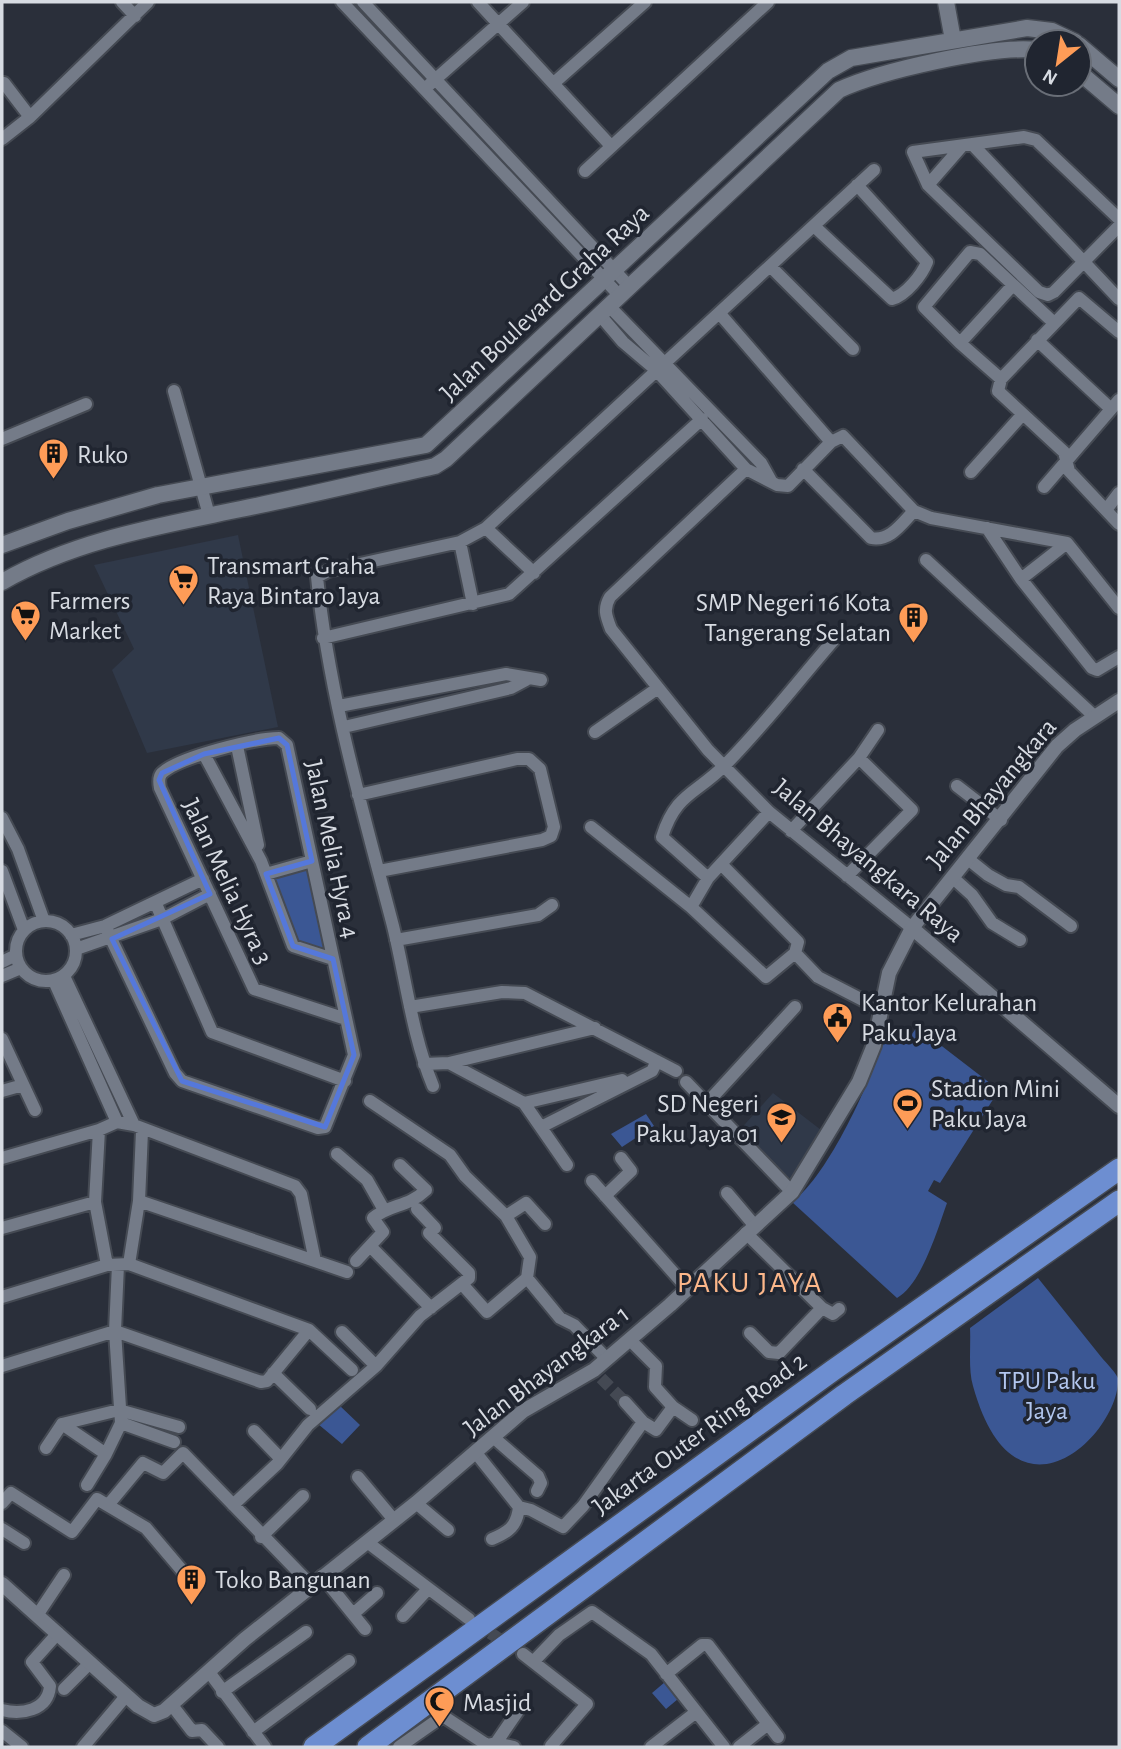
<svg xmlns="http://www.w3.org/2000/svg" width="1121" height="1749" viewBox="0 0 1121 1749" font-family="'Alegreya Sans',sans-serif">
<rect width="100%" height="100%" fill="#2a2f3a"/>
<path fill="#303949" d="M238,535L278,727L147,753L112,670L134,649L94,565Z
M773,1093L825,1133L793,1181L737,1133Z"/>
<path fill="#3b5794" d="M309,864L327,947L324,951L296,942L271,877Z
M917,1027L999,1090L940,1183L934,1180L928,1191L947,1203C938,1228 922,1284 897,1298L792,1202C829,1175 871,1080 886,1035L904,1045Z
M646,1114L654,1126L622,1147L611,1134Z
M1038,1278C1058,1303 1078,1328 1098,1353C1104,1361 1114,1370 1118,1378C1121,1432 1015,1538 973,1386C968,1369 971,1346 970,1328Z
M339,1405L360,1425L342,1444L318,1424Z
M665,1682L678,1699L666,1709L652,1693Z"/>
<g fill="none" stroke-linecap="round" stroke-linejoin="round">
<path stroke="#444953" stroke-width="12" stroke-dasharray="12 6" stroke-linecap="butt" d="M601,1378L625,1402
M475,1623L510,1646"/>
<defs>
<path id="minor" d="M122,2L135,16
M342,2L619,295
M363,2L629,286
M478,2L611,146
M555,82L645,2
M4,83L30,117
M429,85L523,2
M2,139L30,117L148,2
M972,144L1119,299
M585,171L768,2
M928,185L962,146
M1119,219L1036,140L1024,137L913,152L928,185L1039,292L1048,295L1054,292L1119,226
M814,226L892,299C906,295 922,275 927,262L857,185
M770,266L853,349
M608,305L761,463L771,481
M599,314L623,342L656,370L746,469L777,485L788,486L831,442L843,436L914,511L931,518L1067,543L1119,608
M720,314L831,442
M1119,332L1079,298L1001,379L998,391L1064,452L1069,471L1119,524
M1037,340L1111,409
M960,343L1013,285
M1001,379L960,343L924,307L970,252L980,254L1053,322
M174,391L209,515
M2,439L86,404
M746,469L610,597C603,609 606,616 611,629L708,750L769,812L912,928
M803,469L871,538C890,542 902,523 914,511
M971,472L1022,415
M1044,487L1119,400
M1106,510L1119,493
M486,528L534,573
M987,528L1021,579L1092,668L1097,670L1119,657
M460,542L473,604
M926,560L1094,716
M1021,579L1067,543
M323,638L509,594L702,419
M339,706L506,674L541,680
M344,727L511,688L526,680
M595,732L658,688
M237,746L258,845
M204,754L261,861L293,946L333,959
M957,786L1001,820
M358,795L517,759H529L540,769L554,827L551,836L542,840L379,871
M2,818L18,849L44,921
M591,827L691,907L766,977L795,953L798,942L722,865
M791,831L859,758L878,730
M968,859L988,875L1006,885L1019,887L1071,926
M2,871L24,930
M266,874L312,861
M847,876L912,810L859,758
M952,877L972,895L992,923L1020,940
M708,878L662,837C676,793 695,795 725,765C765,725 801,677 839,634
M156,904L212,1032L345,1081
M691,907L708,878L769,812
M16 951a30 30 0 1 1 60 0a30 30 0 1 1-60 0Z
M105,926L175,1073L182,1081L318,1128L325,1127L354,1055L287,745L279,738C256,738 179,757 162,773C158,777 159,783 160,788L254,989L346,1019
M71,935L105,926L203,879
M396,940L538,915L552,905
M76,949L162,919L210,894
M795,953L818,977L882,1010
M2,962L16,955
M2,976L21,968
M64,976L134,1125
M54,981L117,1122
M410,1007L502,992L525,993L676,1071
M2,1039L35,1110
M449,1063L524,1103L567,1165
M424,1064L449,1063L595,1028
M686,1082L792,1192
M433,1086C412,1035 406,979 393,926C363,811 329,696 317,577L328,571L460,542L486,528L874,170
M2,1091L23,1085
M370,1101L450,1155L465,1176L506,1216L530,1257L527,1278L560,1318L574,1325L607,1359
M524,1103L622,1080
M707,1103L795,1007
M541,1127L652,1071L657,1061
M99,1130L95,1202L107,1265
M337,1154L367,1180L384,1210
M2,1158L99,1130L117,1122L134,1125L295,1186L301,1194L315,1261
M592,1181L687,1288
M727,1193L755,1226
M605,1196L631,1171L621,1158
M139,1201L347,1272
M506,1216L526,1203L545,1224
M2,1228L95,1202
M746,1233L822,1308L833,1314L839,1309
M370,1246L431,1308
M356,1261L383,1232L373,1218C392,1203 407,1208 426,1190L400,1165
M129,1264L139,1201L142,1131
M462,1284L487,1312L527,1278
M2,1297L107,1265L129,1264L309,1330L352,1370
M342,1332L376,1366
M750,1333L769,1352L779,1353L822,1308
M2,1366L115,1331L261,1382L267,1381L309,1330
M273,1373L310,1409
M625,1402L643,1422L656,1430L673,1407L655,1387L656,1366L630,1340
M673,1407L692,1420
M121,1423L174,1442
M62,1424L106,1454L121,1423L115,1331L118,1265
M62,1424L119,1410L179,1427
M254,1431L281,1459
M493,1437L538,1476L541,1483L537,1491
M46,1448L62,1424
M476,1453L519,1507L531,1510L563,1527L583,1506L643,1422
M358,1477L394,1520
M87,1485L106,1454
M2,1503L11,1493L72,1532L97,1499L146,1528L185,1574
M416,1503L448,1530
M109,1504L143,1463L163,1473L183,1453L311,1585
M233,1505L277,1464L308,1425L376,1366L420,1316L469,1278V1273L429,1233L435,1228L417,1209
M2,1529L24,1543
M261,1537L303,1496
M492,1539C509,1532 517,1526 519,1507
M367,1542L469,1619
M322,1576L365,1629
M38,1614L64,1575
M353,1614L377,1593
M403,1616L428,1589
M523,1654L587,1704L551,1746
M534,1661L559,1635L592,1612L651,1654L724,1747
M209,1672L265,1747
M666,1674L702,1645H708L778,1737
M64,1689L90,1663
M222,1692L306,1632
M171,1704L192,1731L202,1730L218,1747
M2,1710C21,1715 48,1711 50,1686L32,1662L58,1633
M2,1731L22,1747
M253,1732L349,1661
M496,1743L522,1705
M83,1747L126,1696
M399,1747L443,1716L487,1745L496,1743L514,1747
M651,1747L695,1713
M739,1747L768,1724"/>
<path id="tertiary" d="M912,928L1119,1106
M2,1584L138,1706L154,1715L164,1711L245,1639L416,1503L523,1411L594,1370L670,1305L792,1192L859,1082L874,1045L889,973L912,928L1057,746L1075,730L1119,701"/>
<path id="secondary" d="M946,2L953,40
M1079,45L1119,79
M1079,72L1119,106
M2,545L68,521L158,495L426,445L828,71L851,58L1027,28L1052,31L1075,42
M2,582C75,540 160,526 241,509C306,496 371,480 435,466L446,459L839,90C880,71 993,45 1037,50"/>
<path id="motorway" d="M314,1747L832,1371L1119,1169
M368,1747L844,1395L1119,1201"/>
</defs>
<use href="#minor" stroke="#454a53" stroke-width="16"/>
<use href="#tertiary" stroke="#454a53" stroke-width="18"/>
<use href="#secondary" stroke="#454a53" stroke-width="19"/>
<use href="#motorway" stroke="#454a53" stroke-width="24"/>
<use href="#minor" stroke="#747b88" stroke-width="12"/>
<use href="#tertiary" stroke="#747b88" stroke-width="14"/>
<use href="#secondary" stroke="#747b88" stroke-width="16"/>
<use href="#motorway" stroke="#6d8ed1" stroke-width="21"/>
</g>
<path fill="none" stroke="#5578db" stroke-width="5" stroke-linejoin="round" d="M279,738L287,745L312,861L266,874L293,946L333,959L354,1055L325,1127L182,1081L112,939L210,894L159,780L162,773L204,754Z"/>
<defs>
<symbol id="building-pin" viewBox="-11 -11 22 30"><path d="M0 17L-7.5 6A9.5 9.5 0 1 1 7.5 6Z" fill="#fe9c57" stroke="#202530"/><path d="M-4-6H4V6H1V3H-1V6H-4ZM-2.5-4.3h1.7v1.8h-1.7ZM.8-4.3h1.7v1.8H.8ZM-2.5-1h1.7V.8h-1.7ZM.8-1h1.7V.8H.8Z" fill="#111"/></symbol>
<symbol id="supermarket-pin" viewBox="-11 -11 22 30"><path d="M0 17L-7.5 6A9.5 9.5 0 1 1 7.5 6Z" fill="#fe9c57" stroke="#202530"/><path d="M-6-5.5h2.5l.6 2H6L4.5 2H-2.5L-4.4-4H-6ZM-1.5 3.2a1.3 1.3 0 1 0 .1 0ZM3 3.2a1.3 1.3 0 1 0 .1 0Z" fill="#111"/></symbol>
<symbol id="civic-pin" viewBox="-11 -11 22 30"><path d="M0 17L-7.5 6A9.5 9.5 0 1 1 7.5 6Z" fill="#fe9c57" stroke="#202530"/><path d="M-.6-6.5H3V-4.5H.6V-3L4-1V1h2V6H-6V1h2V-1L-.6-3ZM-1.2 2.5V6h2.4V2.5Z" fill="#111"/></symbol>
<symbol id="stadium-pin" viewBox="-11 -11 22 30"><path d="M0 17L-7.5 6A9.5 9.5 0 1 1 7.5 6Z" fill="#fe9c57" stroke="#202530"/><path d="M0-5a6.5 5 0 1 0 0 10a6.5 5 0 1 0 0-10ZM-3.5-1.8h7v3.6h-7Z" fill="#111"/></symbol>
<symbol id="school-pin" viewBox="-11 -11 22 30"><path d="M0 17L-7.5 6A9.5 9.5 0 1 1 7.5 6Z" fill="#fe9c57" stroke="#202530"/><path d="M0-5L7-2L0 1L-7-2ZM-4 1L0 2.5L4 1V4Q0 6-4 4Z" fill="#111"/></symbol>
<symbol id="mosque-pin" viewBox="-11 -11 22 30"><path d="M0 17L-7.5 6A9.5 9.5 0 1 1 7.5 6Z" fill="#fe9c57" stroke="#202530"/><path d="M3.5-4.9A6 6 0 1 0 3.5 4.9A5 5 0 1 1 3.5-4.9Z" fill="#111"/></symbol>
</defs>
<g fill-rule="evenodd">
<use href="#building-pin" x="36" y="436" width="35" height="47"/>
<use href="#supermarket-pin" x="166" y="562" width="35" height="47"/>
<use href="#supermarket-pin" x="8" y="598" width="35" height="47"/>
<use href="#building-pin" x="896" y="600" width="35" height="47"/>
<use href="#civic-pin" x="820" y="1000" width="35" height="47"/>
<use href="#stadium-pin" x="890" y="1086" width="35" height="47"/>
<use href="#school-pin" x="764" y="1100" width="35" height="47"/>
<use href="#building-pin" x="174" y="1562" width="35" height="47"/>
<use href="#mosque-pin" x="422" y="1684" width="35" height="47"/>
</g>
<g text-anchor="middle" stroke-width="7" stroke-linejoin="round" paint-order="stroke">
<g font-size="26" fill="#d7dbe2" stroke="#202530">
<text transform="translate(544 302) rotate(-43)" y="9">Jalan Boulevard Graha Raya</text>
<text transform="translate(991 793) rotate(-50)" y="9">Jalan Bhayangkara</text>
<text transform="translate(333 849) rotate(78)" y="9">Jalan Melia Hyra 4</text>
<text transform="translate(869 860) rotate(40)" y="9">Jalan Bhayangkara Raya</text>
<text transform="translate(228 881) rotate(65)" y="9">Jalan Melia Hyra 3</text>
<text transform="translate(546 1370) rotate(-37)" y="9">Jalan Bhayangkara 1</text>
<text transform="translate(699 1433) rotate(-36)" y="9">Jakarta Outer Ring Road 2</text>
</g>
<g font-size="26" fill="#d7dbe2" stroke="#202530" text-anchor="start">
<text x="77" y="463">Ruko</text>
<text x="207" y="574">Transmart Graha<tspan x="207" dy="30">Raya Bintaro Jaya</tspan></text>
<text x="49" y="609">Farmers<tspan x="49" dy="30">Market</tspan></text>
<text x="891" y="611" text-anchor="end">SMP Negeri 16 Kota<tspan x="891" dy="30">Tangerang Selatan</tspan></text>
<text x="861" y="1011">Kantor Kelurahan<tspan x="861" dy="30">Paku Jaya</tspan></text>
<text x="931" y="1097">Stadion Mini<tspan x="931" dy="30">Paku Jaya</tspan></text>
<text x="759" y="1112" text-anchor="end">SD Negeri<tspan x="759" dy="30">Paku Jaya 01</tspan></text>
<text x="215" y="1588">Toko Bangunan</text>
<text x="463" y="1711">Masjid</text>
</g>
<g font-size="26" fill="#b2c6ee" stroke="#202530">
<text x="1047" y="1389">TPU Paku<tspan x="1047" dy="30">Jaya</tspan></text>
</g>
<g font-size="30" letter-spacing="2" fill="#fcb78a" stroke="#202530">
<text x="750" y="1292">PAKU JAYA</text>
</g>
</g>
<rect width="1121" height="1749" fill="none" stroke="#d7dbe2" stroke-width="7"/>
<g transform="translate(1058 63) rotate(210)"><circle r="33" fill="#202530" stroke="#696e77" stroke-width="2"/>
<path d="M0-5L12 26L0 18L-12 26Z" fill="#fe9c57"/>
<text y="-10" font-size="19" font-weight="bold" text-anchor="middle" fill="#d7dbe2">N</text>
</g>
</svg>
